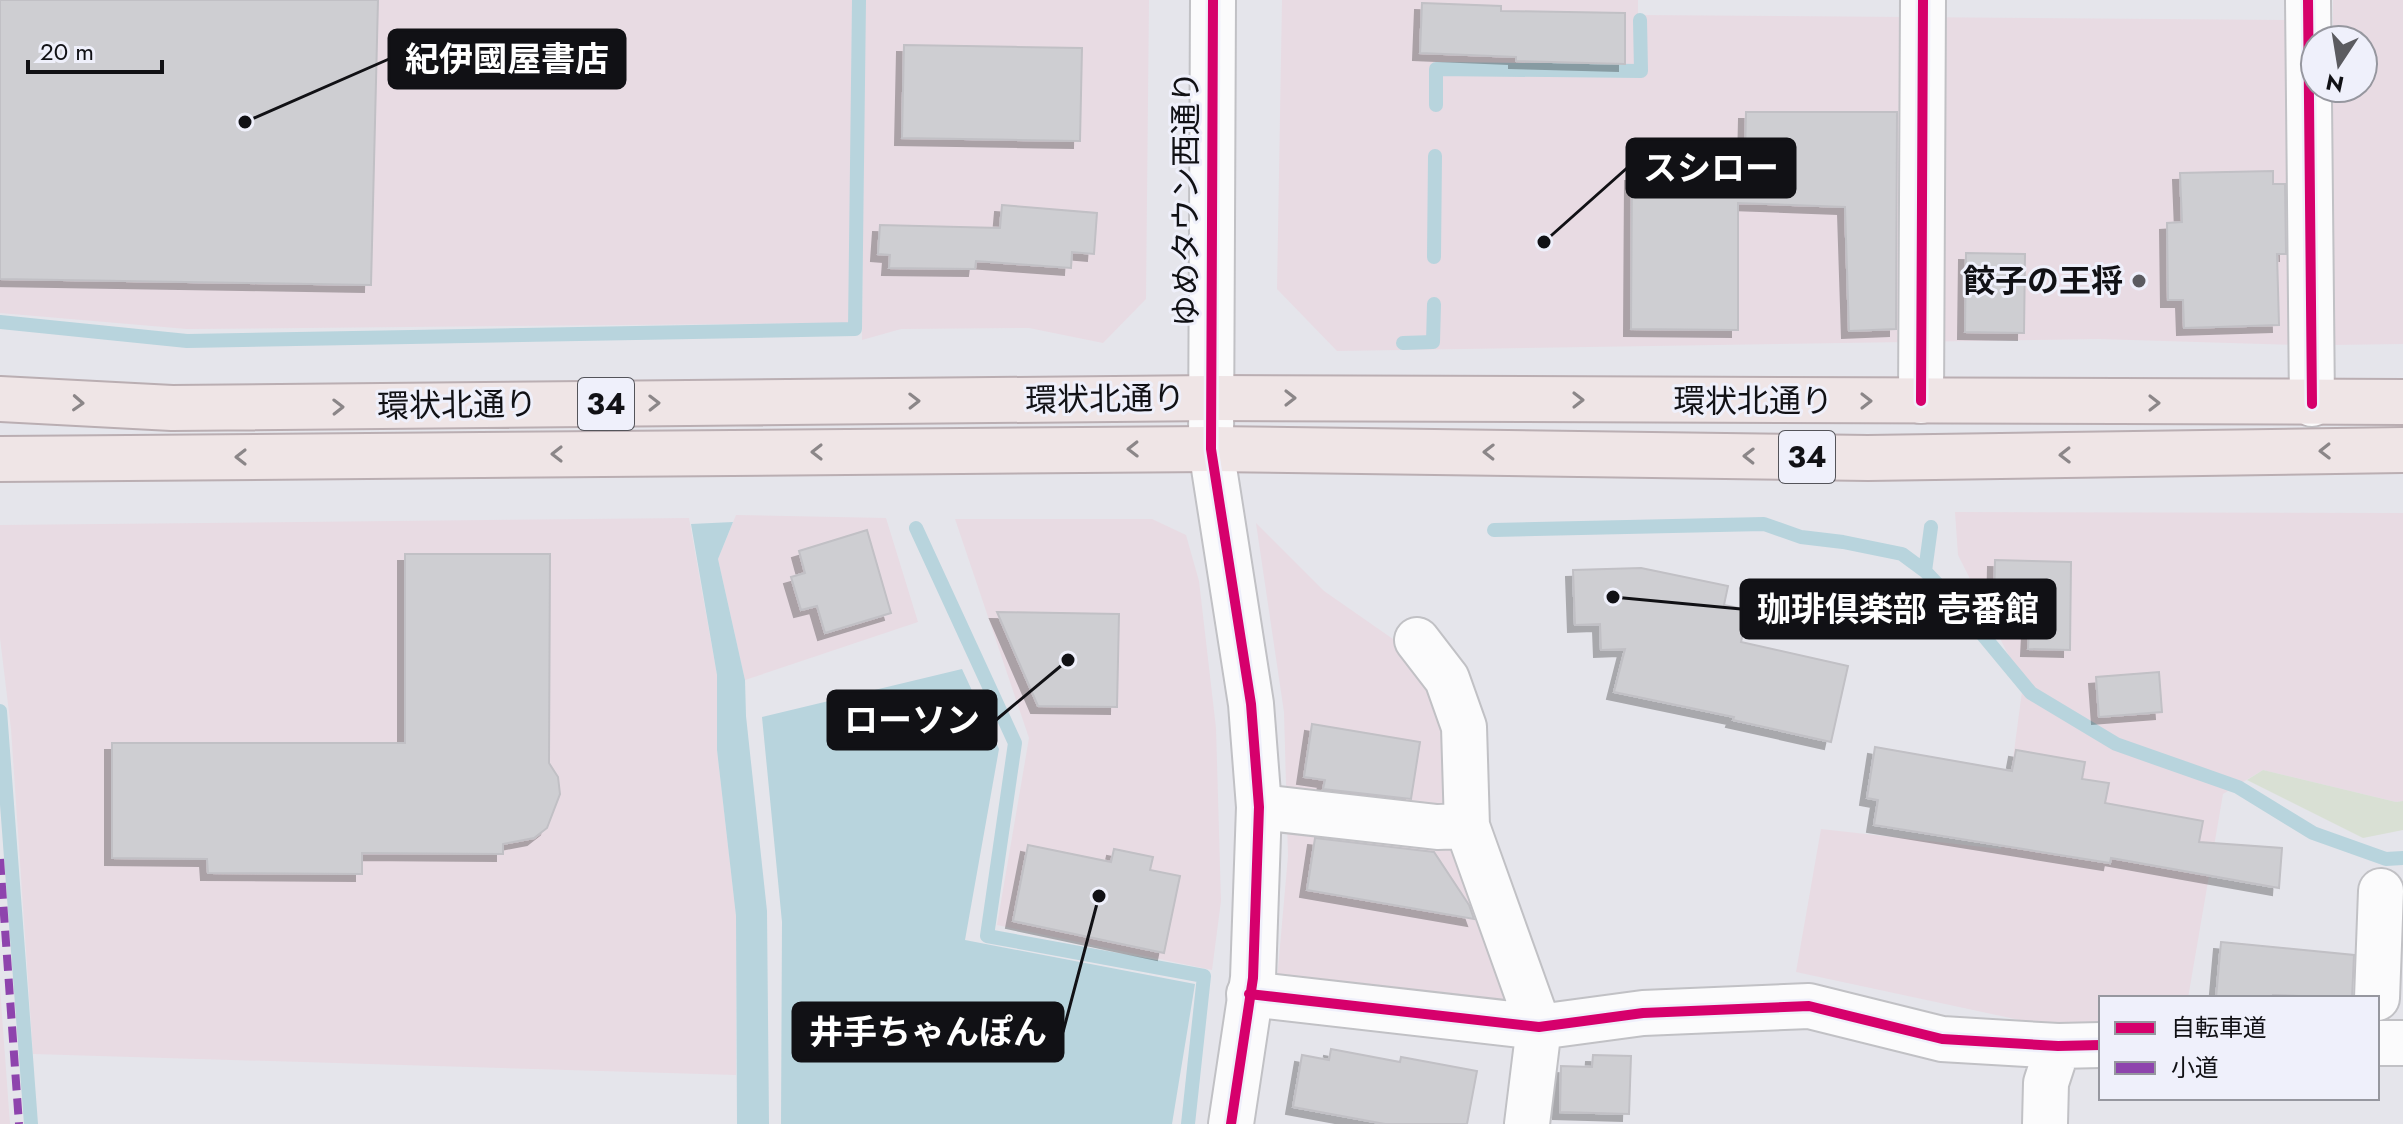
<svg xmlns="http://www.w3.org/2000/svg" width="2403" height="1124" viewBox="0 0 2403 1124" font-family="Jost,'Noto Sans JP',sans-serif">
<defs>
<filter id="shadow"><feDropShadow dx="-7" dy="7" stdDeviation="0" flood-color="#0004"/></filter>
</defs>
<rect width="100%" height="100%" fill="#e5e5eb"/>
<path fill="#e8dbe3" d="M0,0H852L850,323L187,329L0,313Z
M865,0H1149L1146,299L1103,343L1029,328L901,329L862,340Z
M1282,0H1638V15L2291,20L2299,345L2098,339L1337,351L1277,289Z
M2333,0H2403V344L2332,345L2333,88H2363V40H2333Z
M1955,512L2403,513V801L2396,802L2263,770L2223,794L2188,998H2101V1023L2029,1022L1796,972L1821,829L2001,849L2023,684L1958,555Z
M736,515L886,518L918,622L745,680L718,559Z
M689,518L717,675V750L736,916V1075L33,1054L11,729L0,638V525Z
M955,519H1152L1186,535L1199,581L1216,728L1221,901L1212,970L997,925L1029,738Z
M1256,523L1324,591L1403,646L1433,685L1509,983L1503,1013L1277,980L1288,856L1284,712Z
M0,988L10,1124H0Z"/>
<path fill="#d9e0d4" d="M2263,770L2396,802L2403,801V830L2363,838L2247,780Z"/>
<path fill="#b8d4dd" d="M733,522L718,559L745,680L746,716L767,911L769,1124H737L736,916L717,750V675L691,524Z
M962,669L999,749L965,940L1195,984L1172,1124H781L782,922L762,717Z"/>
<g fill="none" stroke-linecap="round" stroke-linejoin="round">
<path stroke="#b8d4dd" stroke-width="14" d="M1436,105V69L1641,71L1640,20
M1434,257L1435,156
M0,322L187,341L855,329L859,0
M1403,343L1433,342L1434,304
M916,528L1015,743L987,936L1204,976L1188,1124
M1494,530L1764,524L1801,537L1843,542L1902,554L1925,571L1963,611L2031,693L2116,744L2238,787L2313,833L2386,859L2403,858
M1925,571L1931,527
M0,711L31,1124"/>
</g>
<path fill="#ceced2" stroke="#c1c0c5" stroke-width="2" filter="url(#shadow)" d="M0,0H378L371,285L0,279Z
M1422,3L1501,6V11L1625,13V64L1516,61V57L1420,53Z
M904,45L1082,48L1080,141L902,138Z
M1746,112H1897L1896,329L1849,331L1845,207L1738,203V330L1631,329L1632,174L1691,175L1692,156H1745Z
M2273,171V184H2285L2286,254H2277L2279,325L2184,328L2183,300H2168L2167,223L2182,222L2180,173Z
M1002,205L1097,213L1094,254L1072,252L1071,268L976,261L975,269L889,268L890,255L878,254L880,225L1000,228Z
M1966,253L2025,254L2024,333L1965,332Z
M867,530L891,613L825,633L817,606L801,610L791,577L805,573L799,551Z
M405,554H550L549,763L558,777L560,794L547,828L534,838L503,844V854L362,853V874L208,873L207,859L112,858V743H405Z
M1995,560L2071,562L2070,650L2028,649L2029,629H2009L2010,605H1994Z
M1641,568L1728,586L1724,605L1748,610L1741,642L1848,666L1831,742L1733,720L1734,717L1614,692L1625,649L1601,650L1600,624L1575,625L1573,570Z
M997,612L1119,614L1117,707L1038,706Z
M2159,672L2162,712L2099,717L2096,677Z
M1312,724L1420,742L1411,799L1323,789L1325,780L1304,777Z
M1875,747L2012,771L2016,750L2085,762L2082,779L2109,783L2105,803L2203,821L2199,842L2282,848L2279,888L2111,858L2110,863L1874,825L1878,800L1867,798Z
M1315,838L1434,852L1469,905L1474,919L1307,890Z
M1028,845L1111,862L1114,849L1153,857L1150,870L1180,876L1164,953L1013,921Z
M2221,942L2354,955L2352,998L2273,995V998H2216Z
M1331,1049L1400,1062L1401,1057L1477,1071L1467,1124H1385L1293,1107L1302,1055L1329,1060Z
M1593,1055L1631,1056L1629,1114L1560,1112L1561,1066L1592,1067Z"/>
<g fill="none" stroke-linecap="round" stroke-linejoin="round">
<defs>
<path id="street" d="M2308,0L2312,404
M1921,401L1923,0
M1417,640L1447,679L1464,727L1467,826L1539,1027L1527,1124
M1259,807L1437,827L1467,826
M1249,994L1539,1027L1643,1013L1809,1006L1942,1039L2058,1046L2101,1045
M2377,998L2381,891
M2377,1043H2403
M2045,1124L2046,1083L2058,1046"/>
<path id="secondary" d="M1213,0L1211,449L1251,704L1259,807L1253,978L1231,1124"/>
<path id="highway" d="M0,399L172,408L1212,398L2403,402
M0,459L1211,449L1868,458L2403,450"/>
</defs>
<use href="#street" stroke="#c1c1c5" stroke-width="48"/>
<use href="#secondary" stroke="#c1c1c5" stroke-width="48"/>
<use href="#highway" stroke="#baaeb2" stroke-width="48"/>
<use href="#street" stroke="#fbfbfc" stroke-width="44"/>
<use href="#secondary" stroke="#fbfbfc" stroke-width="44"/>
<use href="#highway" stroke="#efe5e6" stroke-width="44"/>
<path stroke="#8e44ad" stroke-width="8" stroke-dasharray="16 8" stroke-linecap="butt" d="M0,859L19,1124"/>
<defs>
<path id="cycleway" d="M1213,0L1211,449L1251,704L1259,807L1253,978L1231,1124
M2308,0L2312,404
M1921,401L1923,0
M1249,994L1539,1027L1643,1013L1809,1006L1942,1039L2058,1046L2101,1045"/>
</defs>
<use href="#cycleway" stroke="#eff0fb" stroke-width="15"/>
<use href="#cycleway" stroke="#d6006c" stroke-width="10"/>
</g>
<defs><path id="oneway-chevron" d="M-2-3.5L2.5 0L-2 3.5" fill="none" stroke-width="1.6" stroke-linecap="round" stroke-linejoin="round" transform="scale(2)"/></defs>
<g stroke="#8b8688">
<use href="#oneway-chevron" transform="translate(1290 398)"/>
<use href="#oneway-chevron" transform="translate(1578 400)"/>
<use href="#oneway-chevron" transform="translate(914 401) rotate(-1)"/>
<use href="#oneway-chevron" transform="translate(1866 401)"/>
<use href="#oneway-chevron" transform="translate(78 403) rotate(3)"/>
<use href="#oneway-chevron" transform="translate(654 403) rotate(-1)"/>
<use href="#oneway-chevron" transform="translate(2154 403)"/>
<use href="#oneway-chevron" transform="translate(338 407) rotate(-1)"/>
<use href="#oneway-chevron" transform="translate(1133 449) rotate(179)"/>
<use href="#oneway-chevron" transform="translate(2325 451) rotate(179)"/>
<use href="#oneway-chevron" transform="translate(817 452) rotate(180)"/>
<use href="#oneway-chevron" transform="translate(1489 452) rotate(-179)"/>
<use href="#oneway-chevron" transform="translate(557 454) rotate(180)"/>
<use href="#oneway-chevron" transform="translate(2065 455) rotate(179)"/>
<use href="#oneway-chevron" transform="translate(1749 456) rotate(-179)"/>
<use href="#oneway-chevron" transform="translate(241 457) rotate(180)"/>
</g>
<circle fill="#5b5b60" stroke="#eff0fb" stroke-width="3" cx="2139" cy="281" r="8"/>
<g text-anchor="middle" stroke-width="6" stroke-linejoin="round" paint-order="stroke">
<g fill="#eff0fb" stroke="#54545a" stroke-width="2">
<rect x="578" y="378" width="56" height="52" rx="6"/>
<rect x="1779" y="431" width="56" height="52" rx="6"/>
</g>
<g font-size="30" font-weight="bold" fill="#111115">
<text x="606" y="414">34</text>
<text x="1807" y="467">34</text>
</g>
<g font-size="32" fill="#111115" stroke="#eff0fb">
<text transform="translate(1186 199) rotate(-90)" y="11">ゆめタウン西通り</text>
<text transform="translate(1105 399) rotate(-1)" y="11">環状北通り</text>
<text x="1753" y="412">環状北通り</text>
<text transform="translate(457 405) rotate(-1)" y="11">環状北通り</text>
</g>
<g font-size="32" font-weight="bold" fill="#111115" stroke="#eff0fb" text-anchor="end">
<text x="2123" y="292">餃子の王将</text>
</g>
</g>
<path fill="none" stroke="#111115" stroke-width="3" d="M245 122L389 59M1544 242L1627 168M1613 597L1741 609M1068 660L996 720M1099 896L1063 1032"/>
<g fill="#111115" stroke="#eff0fb" stroke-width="3">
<circle cx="245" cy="122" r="8"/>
<circle cx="1544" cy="242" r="8"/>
<circle cx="1613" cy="597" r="8"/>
<circle cx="1068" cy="660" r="8"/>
<circle cx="1099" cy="896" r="8"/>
</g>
<g fill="#111115" stroke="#111115" stroke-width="3">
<rect x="389" y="30" width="236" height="58" rx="8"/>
<rect x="1627" y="139" width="168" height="58" rx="8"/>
<rect x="1741" y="580" width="314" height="58" rx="8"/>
<rect x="828" y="691" width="168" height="58" rx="8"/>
<rect x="793" y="1003" width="270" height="58" rx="8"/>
</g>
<g font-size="34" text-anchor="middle" font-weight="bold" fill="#fff">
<text x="507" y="71">紀伊國屋書店</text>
<text x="1711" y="180">スシロー</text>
<text x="1898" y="621">珈琲倶楽部 壱番館</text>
<text x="912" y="732">ローソン</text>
<text x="928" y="1044">井手ちゃんぽん</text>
</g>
<rect x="2099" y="996" width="280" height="104" fill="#eff0fb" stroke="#96979f" stroke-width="2"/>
<rect x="2115" y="1022" width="40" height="12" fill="#d6006c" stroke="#96979f" stroke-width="2"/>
<text x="2171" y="1036" font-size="24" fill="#111115">自転車道</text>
<rect x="2115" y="1062" width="40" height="12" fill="#8e44ad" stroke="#96979f" stroke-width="2"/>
<text x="2171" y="1076" font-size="24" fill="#111115">小道</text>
<g transform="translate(2339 64) rotate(192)"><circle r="38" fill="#eff0fb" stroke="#96979f" stroke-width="2"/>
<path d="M0-6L14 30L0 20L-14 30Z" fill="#5b5b60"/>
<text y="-12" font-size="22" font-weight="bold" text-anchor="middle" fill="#111115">N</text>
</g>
<path d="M28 60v12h134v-12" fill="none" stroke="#111115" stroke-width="4"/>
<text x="40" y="60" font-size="24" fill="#111115" stroke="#eff0fb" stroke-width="6" paint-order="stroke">20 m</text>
</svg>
